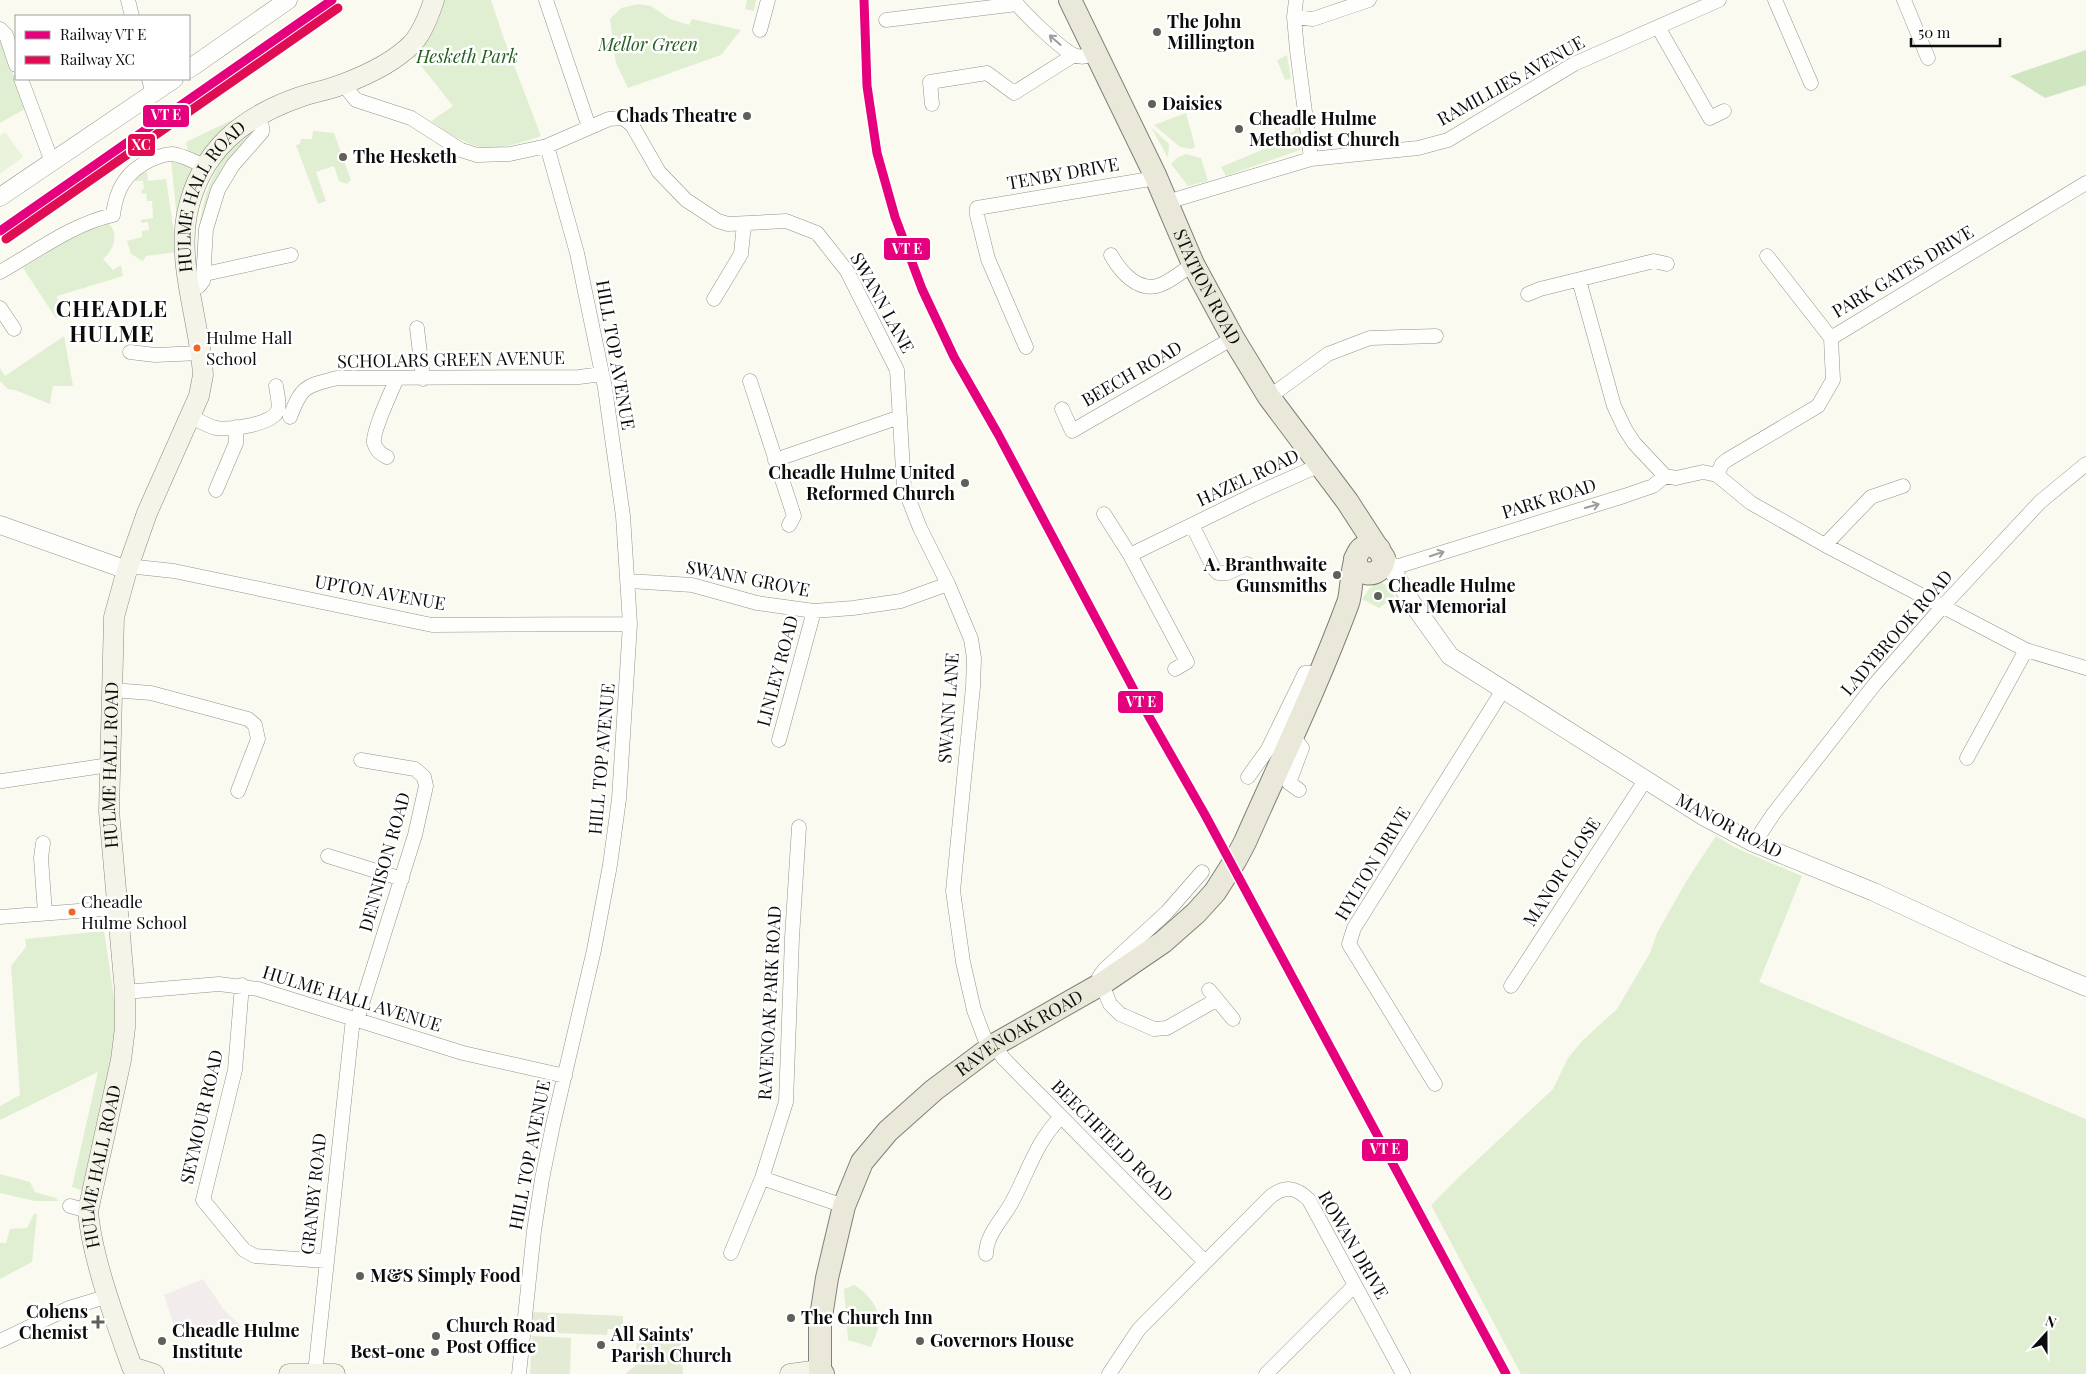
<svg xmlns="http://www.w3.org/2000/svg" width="2086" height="1374" viewBox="0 0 2086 1374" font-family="'Playfair Display',serif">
<rect width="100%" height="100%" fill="#fafaf0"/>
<path fill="#f2eced" d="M203,1279L224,1310L243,1328L219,1330L175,1329L164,1295Z"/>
<path fill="#e0efd1" d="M443,0H491L504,39L541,136C489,154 476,153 431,121L453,106L414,57C431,40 439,24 443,0Z
M747,0H756L754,11L745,9Z
M638,4L651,6L670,19L689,25L692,19L741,30L721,55L628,88L616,63L610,19L621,8Z
M0,36L25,109L0,123Z
M1287,55L1291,79L1285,80L1277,60Z
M1186,113L1195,146L1192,149L1180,147L1154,125Z
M1300,119L1304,142L1300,150L1226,176L1221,167L1288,139L1286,135L1295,131L1294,121Z
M232,120L233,122L201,156L188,153L186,142Z
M1151,127L1169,144L1168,158Z
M257,129L234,156L198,275C194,225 206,153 257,129Z
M313,131L334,133L351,180L347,184L339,181L334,166L316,172L326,201L318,204L296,145L300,144L301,139H312Z
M1186,154L1201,158L1208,181L1188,186L1171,164L1177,158Z
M171,159L191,167L192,170L177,220Z
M147,171L148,181L166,179L177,252L146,256L143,261L131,254L127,241L142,237V231L149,230L148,222L141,223V220L153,218L152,201H147L146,193L142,194L141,190L144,189L143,181H136L135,177Z
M107,222C120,233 114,250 103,259L113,270L121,265L123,276L57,296L60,315L56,318L23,268L47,253V250L75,235Z
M64,336L73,386H53L50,404L15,390L8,389L0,381V368L5,376Z
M1380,582L1388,586L1395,597L1379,608L1362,599L1370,588Z
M1716,836L1736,848L1802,876L1759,982L2086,1119V1374H1521L1431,1205L1458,1178L1553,1089L1568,1058L1582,1041L1617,1009L1650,953L1657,933L1687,880Z
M104,931L118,1024L84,1191L72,1187L98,1072L0,1120V1106L20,1095L11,966L26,947L25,939Z
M0,1174L30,1182L35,1192L56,1198L58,1201H35L0,1193Z
M34,1214H37L32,1262L0,1279V1243H6L10,1229L27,1228Z
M854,1285C865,1291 879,1306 879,1320C880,1328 874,1339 871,1347L848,1340L844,1289Z"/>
<path fill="#d0e6c0" d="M2086,50V85L2045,98L2010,76Z"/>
<path fill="#e3ebd5" d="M533,1312L623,1316V1327L620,1330L608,1329L607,1335L532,1332Z
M681,1328L683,1374H625L635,1366L637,1340L643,1336Z
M532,1336L571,1338L570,1374H530Z"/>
<path fill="#eaf3db" d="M5,132L23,157L0,174V136Z"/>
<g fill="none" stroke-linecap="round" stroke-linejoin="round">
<defs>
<path id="minor" d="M128,0L132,16
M546,0L589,127
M1014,0C1022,12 1062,50 1074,55C1082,59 1090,55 1097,53
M1296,0L1294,17L1297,50L1311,159
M1775,0L1811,83
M1904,0L1928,58
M1294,17L1313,19L1369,0
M886,20L1017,4
M1658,27L1710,118L1724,111
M0,29L6,35L16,65
M760,30L768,0
M21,79L52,162
M149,79L153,94
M343,84L356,100L411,118L461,150L477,155L510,154L547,146L609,119L623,118L632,125L659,172L686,200L718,221L728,224L786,221L817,233L847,271L897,370L904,487L920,528L948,584L971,639L974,658L973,687L953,891L963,962L974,1010L989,1050
M932,104L930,82L987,73L1014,93L1074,55
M1167,202L1311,159L1418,148L1448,140L1574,64L1719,0
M1111,255C1120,271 1138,293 1160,285C1171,281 1183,271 1193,264
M1767,256L1831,338
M0,272C36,252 72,224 113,215C116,189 126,172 150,160C157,157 164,154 172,154C183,155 194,162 205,166
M205,274L291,255
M1579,280L1614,406L1625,429L1634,443L1665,476L1676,478L1703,472L1717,475L1751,503L1825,545L2026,650L2086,668
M190,290L199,286L203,281L206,229L218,190L233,165L262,132V127L256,115
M1528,294L1540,289L1654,261L1667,264
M714,299L741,254L744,224
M0,308L14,329
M417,328L423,379
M1026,347L988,259L977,215V208L1156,178
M130,352L155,355L201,353
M750,381L794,516L789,525
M1269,397L1328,354L1370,338L1436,336
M1062,409L1072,431L1233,338
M190,416C198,420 207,426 216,428C229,430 273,425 278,410C280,403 277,394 276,386
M290,417C302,385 306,386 337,378L579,377L602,374
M387,457C380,454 376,450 374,443C372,432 392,390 397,378
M775,460L900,417
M1717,475L1722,464L1727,460L1818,406L1833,380L1831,338L2086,183
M216,490L236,443V427
M1104,514L1130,555L1187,662L1175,669
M1192,525L1214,569L1218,573H1227L1247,564
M1825,545L1871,497L1903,486
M1130,555L1253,495L1320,465
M1390,566H1399L1624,496L1653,486L1665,476
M127,570L137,567L174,571L432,625L630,624
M629,581L692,585L757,603L814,611L853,608L901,601L948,584
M112,690L151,693L248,719L255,725L258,739L238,791
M1292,735L1302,748L1289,783L1299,790
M779,740L814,611
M1967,758L2026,650
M1248,777L1268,749L1305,673H1320
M2,781L109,765
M799,827L792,938L786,1102L762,1178L844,1206
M43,843L41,858L45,913
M1754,843L1774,813L1875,684L1943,606L2040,502L2086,464
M328,856L402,879
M1202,872L1167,912L1104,970L1099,977L1110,1004L1120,1014L1154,1029L1167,1028L1216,1000
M0,917L117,908
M242,985L235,1070L203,1200L244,1250L255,1256L326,1261
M1511,986L1646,779
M1209,990L1233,1019
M125,992L219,984L258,989L463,1053L565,1076
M357,1020L415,835L426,786L424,777L415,769L361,760
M994,1045L1004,1059L1205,1262
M1435,1084L1349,944L1354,928L1503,690
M70,1206L88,1211
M731,1253L762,1178
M986,1254C986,1234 1004,1218 1013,1200C1029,1170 1036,1142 1061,1117
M0,1341L69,1308L109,1296
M315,1373L353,1018
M519,1374L534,1231L542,1179L553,1125L594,950L610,865L619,799L630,624L623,516L605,388L577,253L547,146
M1109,1374L1139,1329L1270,1197C1285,1185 1296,1187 1309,1200L1403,1374
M1266,1374L1355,1285"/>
<path id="tertiary" d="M189,69L288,0
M0,197L174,79
M0,525L127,570
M1383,554L1412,603L1450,656L1703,816L1754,843L1874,892L2008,954L2086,987"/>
<g id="secondary">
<path id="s1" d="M154,1374L132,1367C116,1322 92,1259 88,1211L121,1060L125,1028V992L109,811L114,617L127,570L147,513L199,396L203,375C200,323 177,265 187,214C200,151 242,117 300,97C314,92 329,90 343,84C367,75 394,62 412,44C423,32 429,15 434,0"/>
<path d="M289,1374H335"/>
<path d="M790,1374L820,1370"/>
</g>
<g id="primary">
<path id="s2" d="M1070,0L1155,175L1193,264L1233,338L1269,397L1347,501L1384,558C1383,573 1369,578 1358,569L1355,559"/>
<path id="s3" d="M823,1374L820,1370V1323L827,1278L844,1206L862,1162L888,1131L934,1090L994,1045L1103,983L1163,942L1196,913L1215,892L1236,859L1245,842C1280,763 1318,684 1348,603C1354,588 1348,532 1379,549"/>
</g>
</defs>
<use href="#minor" stroke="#93938f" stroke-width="15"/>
<use href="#tertiary" stroke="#93938f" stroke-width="19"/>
<use href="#secondary" stroke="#8a8a85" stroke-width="21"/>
<use href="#primary" stroke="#80807c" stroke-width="24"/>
<use href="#minor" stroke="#fefefd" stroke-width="14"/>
<use href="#tertiary" stroke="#fefefd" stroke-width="18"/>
<use href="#secondary" stroke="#f4f4e8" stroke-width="20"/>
<use href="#primary" stroke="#eae8d9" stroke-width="22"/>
<defs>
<path id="rail-1" d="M864,0L867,86L877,153L895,217L922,289L954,357L998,434L1135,692L1204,813L1506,1374
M0,231L332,0"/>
<path id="rail-2" d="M6,239L338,8"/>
</defs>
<use href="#rail-1" stroke="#fff" stroke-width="12"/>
<use href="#rail-2" stroke="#fff" stroke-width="12"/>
<use href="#rail-1" stroke="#e5007d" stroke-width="9"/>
<use href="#rail-2" stroke="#df0d52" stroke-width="9"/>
</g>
<defs><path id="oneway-shaft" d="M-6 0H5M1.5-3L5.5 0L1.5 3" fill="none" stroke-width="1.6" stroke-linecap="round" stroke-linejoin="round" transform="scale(1.25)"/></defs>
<g stroke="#9d9d9d">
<use href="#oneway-shaft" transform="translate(1055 40) rotate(-139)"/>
<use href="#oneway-shaft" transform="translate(1592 506) rotate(-16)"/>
<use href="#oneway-shaft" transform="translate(1437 554) rotate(-18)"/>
</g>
<g fill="#5f5f5c" stroke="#fff" stroke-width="2">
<circle cx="1157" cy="32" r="5"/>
<circle cx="1152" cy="104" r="5"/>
<circle cx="747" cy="116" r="5"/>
<circle cx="1239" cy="129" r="5"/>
<circle cx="343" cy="157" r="5"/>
<circle cx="965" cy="483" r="5"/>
<circle cx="1337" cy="575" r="5"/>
<circle cx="1378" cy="596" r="5"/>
<circle cx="360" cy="1276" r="5"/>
<circle cx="791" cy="1318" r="5"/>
<path d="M95.5 1314.5h5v5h5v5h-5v5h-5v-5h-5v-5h5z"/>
<circle cx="436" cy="1336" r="5"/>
<circle cx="162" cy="1341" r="5"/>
<circle cx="920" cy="1341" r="5"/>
<circle cx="601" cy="1345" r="5"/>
<circle cx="435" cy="1352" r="5"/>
</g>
<g fill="#f26522" stroke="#fff" stroke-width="2">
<circle cx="197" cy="348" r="4.5"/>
<circle cx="72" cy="912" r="4.5"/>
</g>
<g text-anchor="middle" stroke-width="5" stroke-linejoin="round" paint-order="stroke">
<g font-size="17" fill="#0c0c0c" stroke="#fff" text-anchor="start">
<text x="206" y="344">Hulme Hall<tspan x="206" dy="21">School</tspan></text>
<text x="81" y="908">Cheadle<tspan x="81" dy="21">Hulme School</tspan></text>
</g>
<g font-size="18" font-weight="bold" fill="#0c0c0c" stroke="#fff" text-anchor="start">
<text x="1167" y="28">The John<tspan x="1167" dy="21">Millington</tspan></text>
<text x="1162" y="110">Daisies</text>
<text x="737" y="122" text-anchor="end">Chads Theatre</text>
<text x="1249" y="125">Cheadle Hulme<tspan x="1249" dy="21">Methodist Church</tspan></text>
<text x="353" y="163">The Hesketh</text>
<text x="955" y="479" text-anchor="end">Cheadle Hulme United<tspan x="955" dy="21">Reformed Church</tspan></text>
<text x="1327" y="571" text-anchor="end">A. Branthwaite<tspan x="1327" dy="21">Gunsmiths</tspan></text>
<text x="1388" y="592">Cheadle Hulme<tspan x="1388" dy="21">War Memorial</tspan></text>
<text x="370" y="1282">M&amp;S Simply Food</text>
<text x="88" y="1318" text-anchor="end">Cohens<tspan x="88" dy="21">Chemist</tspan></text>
<text x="801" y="1324">The Church Inn</text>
<text x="446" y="1332">Church Road<tspan x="446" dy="21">Post Office</tspan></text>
<text x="172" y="1337">Cheadle Hulme<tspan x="172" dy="21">Institute</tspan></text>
<text x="611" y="1341">All Saints'<tspan x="611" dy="21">Parish Church</tspan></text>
<text x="930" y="1347">Governors House</text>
<text x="425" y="1358" text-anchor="end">Best-one</text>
</g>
<g font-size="18" font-style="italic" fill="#266020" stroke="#fff">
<text x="648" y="51">Mellor Green</text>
<text x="467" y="63">Hesketh Park</text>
</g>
<g font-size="18" fill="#0c0c0c" stroke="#fff">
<text transform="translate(1511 81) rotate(-29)" y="6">RAMILLIES AVENUE</text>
<text transform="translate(1063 174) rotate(-10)" y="6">TENBY DRIVE</text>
<text dy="6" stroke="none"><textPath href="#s1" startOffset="1230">HULME HALL ROAD</textPath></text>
<text transform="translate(1903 272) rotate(-31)" y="6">PARK GATES DRIVE</text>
<text dy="6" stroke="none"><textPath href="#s2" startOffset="318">STATION ROAD</textPath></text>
<text transform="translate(882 303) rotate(61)" y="6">SWANN LANE</text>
<text transform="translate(615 355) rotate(80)" y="6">HILL TOP AVENUE</text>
<text transform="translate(451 360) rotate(-1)" y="6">SCHOLARS GREEN AVENUE</text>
<text transform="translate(1132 374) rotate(-30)" y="6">BEECH ROAD</text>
<text transform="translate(1248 478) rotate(-25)" y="6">HAZEL ROAD</text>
<text transform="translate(1549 499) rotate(-17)" y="6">PARK ROAD</text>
<text transform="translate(748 579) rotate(11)" y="6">SWANN GROVE</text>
<text transform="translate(380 593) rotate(10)" y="6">UPTON AVENUE</text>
<text transform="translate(1897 633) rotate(-49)" y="6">LADYBROOK ROAD</text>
<text transform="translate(778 671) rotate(-75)" y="6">LINLEY ROAD</text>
<text transform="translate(949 708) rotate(-86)" y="6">SWANN LANE</text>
<text transform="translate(602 759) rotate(-85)" y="6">HILL TOP AVENUE</text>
<text dy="6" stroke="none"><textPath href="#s1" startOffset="636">HULME HALL ROAD</textPath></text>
<text transform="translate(1729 826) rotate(28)" y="6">MANOR ROAD</text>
<text transform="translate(385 862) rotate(-74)" y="6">DENNISON ROAD</text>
<text transform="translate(1373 864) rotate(-59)" y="6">HYLTON DRIVE</text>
<text transform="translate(1562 872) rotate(-57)" y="6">MANOR CLOSE</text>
<text transform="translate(352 999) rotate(17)" y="6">HULME HALL AVENUE</text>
<text transform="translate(770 1003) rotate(-87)" y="6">RAVENOAK PARK ROAD</text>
<text dy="6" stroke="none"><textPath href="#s3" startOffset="424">RAVENOAK ROAD</textPath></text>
<text transform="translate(202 1117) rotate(-77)" y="6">SEYMOUR ROAD</text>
<text transform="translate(1112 1141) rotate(45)" y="6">BEECHFIELD ROAD</text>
<text transform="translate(530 1155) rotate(-79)" y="6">HILL TOP AVENUE</text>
<text dy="6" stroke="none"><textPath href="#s1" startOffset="231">HULME HALL ROAD</textPath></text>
<text transform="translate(314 1194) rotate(-84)" y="6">GRANBY ROAD</text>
<text transform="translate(1353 1245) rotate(60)" y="6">ROWAN DRIVE</text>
</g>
<g font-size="22" font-weight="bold" letter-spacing="1" fill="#0c0c0c" stroke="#fff">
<text x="112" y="317">CHEADLE<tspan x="112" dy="25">HULME</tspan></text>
</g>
</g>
<g stroke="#fff" stroke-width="2">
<rect x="142" y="104" width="48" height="24" rx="5" fill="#e5007d"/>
<rect x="127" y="133" width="29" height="24" rx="5" fill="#df0d52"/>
<rect x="883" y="237" width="48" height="24" rx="5" fill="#e5007d"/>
<rect x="1117" y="690" width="47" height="24" rx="5" fill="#e5007d"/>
<rect x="1361" y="1138" width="48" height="24" rx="5" fill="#e5007d"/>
</g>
<g font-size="14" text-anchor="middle" font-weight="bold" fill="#fff">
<text x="166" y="120">VT E</text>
<text x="141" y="150">XC</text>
<text x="907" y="254">VT E</text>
<text x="1141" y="707">VT E</text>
<text x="1385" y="1154">VT E</text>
</g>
<rect x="15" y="15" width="175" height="65" fill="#ffffff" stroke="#9e9e9e"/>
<rect x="25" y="31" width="25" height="8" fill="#e5007d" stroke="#9e9e9e"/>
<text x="60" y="40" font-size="15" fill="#0c0c0c">Railway VT E</text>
<rect x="25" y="56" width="25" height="8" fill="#df0d52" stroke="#9e9e9e"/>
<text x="60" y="65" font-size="15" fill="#0c0c0c">Railway XC</text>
<g transform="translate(2046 1334) rotate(21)" stroke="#ffffff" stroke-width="4" paint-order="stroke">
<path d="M0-4L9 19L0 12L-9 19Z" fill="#0c0c0c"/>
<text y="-8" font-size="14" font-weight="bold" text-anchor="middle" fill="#0c0c0c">N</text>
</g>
<path d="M1911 38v8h89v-8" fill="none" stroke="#0c0c0c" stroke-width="2.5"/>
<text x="1918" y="38" font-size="15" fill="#0c0c0c" stroke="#ffffff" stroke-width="4" paint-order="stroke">50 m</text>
</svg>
